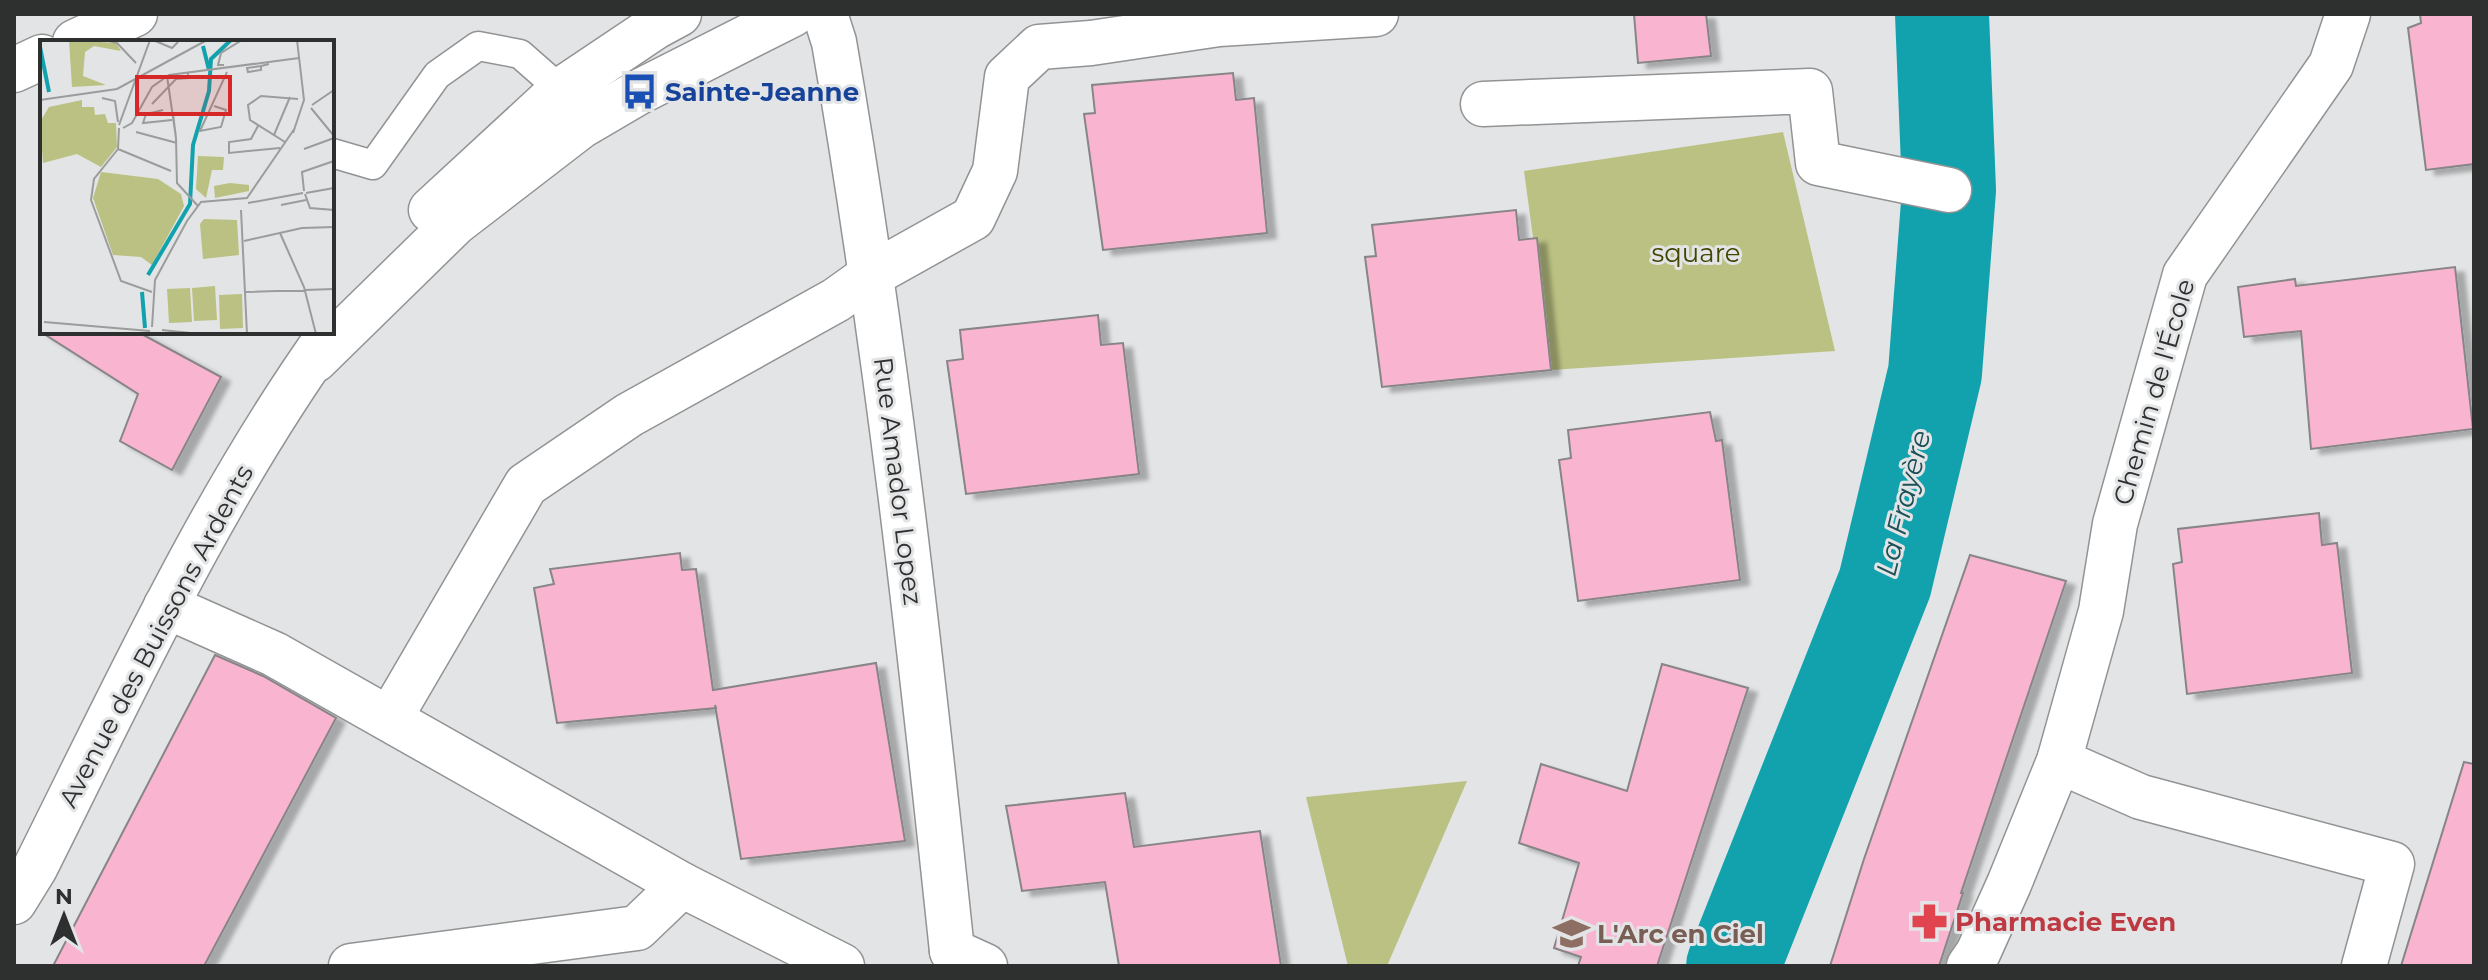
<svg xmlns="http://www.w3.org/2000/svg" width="2488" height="980" viewBox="0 0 2488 980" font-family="Montserrat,sans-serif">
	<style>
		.green { fill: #bac182 }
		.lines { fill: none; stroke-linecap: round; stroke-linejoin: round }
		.river { stroke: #12a2ae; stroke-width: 94 }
		.building { fill: #f9b4cf; stroke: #878586; stroke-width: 2; filter: url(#shadow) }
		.service-casing { stroke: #929394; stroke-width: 31 }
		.minor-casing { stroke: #929394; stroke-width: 47 }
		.tertiary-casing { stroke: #929394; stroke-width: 47 }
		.motorway-casing { stroke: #929394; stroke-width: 47 }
		.service { stroke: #fff; stroke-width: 28 }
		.minor { stroke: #fff; stroke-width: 44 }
		.tertiary { stroke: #fff; stroke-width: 44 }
		.motorway { stroke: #fff; stroke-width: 44 }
		.labels { text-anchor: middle; stroke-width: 6; stroke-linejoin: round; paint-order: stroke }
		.transit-label { font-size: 26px; font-weight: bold; fill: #164399; stroke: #e3e4e5; text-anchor: start }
		.park-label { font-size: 26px; fill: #434602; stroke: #e3e4e5 }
		.street-label { font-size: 26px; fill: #2e2f2f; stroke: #e3e4e5 }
		.health-label { font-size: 26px; font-weight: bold; fill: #be3a42; stroke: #e3e4e5; text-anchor: start }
		.education-label { font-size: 26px; font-weight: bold; fill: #785e54; stroke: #e3e4e5; text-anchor: start }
		.water-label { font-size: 28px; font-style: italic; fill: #1c5056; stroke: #e3e4e5 }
		.inset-river { fill: none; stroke: #12a2ae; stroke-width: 4 }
		.inset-road { fill: none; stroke: #9b9c9c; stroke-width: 2 }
		.view { fill: #d62828; fill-opacity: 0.15; stroke: #d62828; stroke-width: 4 }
		.inset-edge { fill: none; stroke: #2e2f2f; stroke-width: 4 }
	</style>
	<defs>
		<filter id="shadow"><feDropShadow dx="9" dy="5" stdDeviation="2" flood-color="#0004"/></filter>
	</defs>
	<rect width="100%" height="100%" fill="#e3e4e5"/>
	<!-- green -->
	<g class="green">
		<path d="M1783,132l52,219 -284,19 -27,-199z"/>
		<path d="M1467,781l-80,185h-39l-42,-169z"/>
	</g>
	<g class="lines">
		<!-- river -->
		<path class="river" d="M1733,966l152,-383 50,-210 14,-183 -7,-176"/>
	</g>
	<!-- building -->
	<g class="building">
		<path d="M1634,14h72l5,42 -73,7z"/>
		<path d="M2420,14h54v150l-48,6 -18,-142 13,-5z"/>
		<path d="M1233,73l3,27 18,-2 13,135 -164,17 -19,-136 11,-1 -3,-28z"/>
		<path d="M1516,210l3,30 18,-2 14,132 -169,17 -17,-130 11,-1 -4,-31z"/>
		<path d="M2455,267l18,162 -162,20 -10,-118 -57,6 -6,-50 57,-8 1,7z"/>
		<path d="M1098,315l3,30 22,-2 16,131 -173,20 -19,-133 16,-2 -3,-29z"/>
		<path d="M41,332h97l83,45 -49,93 -52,-29 18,-47z"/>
		<path d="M1710,412l6,29 6,-1 18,140 -162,21 -19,-141 12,-2 -3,-28z"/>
		<path d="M2319,513l3,32 15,-2 15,130 -165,21 -14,-130 9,-2 -4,-33z"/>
		<path d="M680,553l2,17 14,-1 17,121 163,-27 29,178 -164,18 -26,-154 1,3 -159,15 -23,-135 20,-4 -4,-15z"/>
		<path d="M1970,555l96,26 -105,312h2l-24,73h-109l34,-107z"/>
		<path d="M215,655l48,21 73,42 -132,248h-151z"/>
		<path d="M1662,664l86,24 -91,278h-79l3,-9 -27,-9 25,-85 -60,-20 22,-79 86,27z"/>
		<path d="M2464,762l10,2v202h-73z"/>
		<path d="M1125,793l9,54 126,-16 21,135h-162l-14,-84 -83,9 -16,-85z"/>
	</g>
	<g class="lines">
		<defs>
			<path id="service" d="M332,153l41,12 64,-90 41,-29 42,8 41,36 8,15"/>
			<g id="minor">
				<path d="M825,14l9,28c52,301 86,605 118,909"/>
				<path d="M1483,104l327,-13 8,72 131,27"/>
				<path d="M166,606l108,48 408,231 160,81"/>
				<path d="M390,718l136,-233 103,-70 207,-115 35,-25 102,-57 22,-47 12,-94 32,-30 52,-4 128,-19 157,-10"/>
				<path d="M2059,761l82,36 251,67 -28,102"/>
				<path d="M952,951l33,15"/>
				<path d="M351,966l286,-38 45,-43"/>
				<path d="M1969,966l9,-13 31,-69 50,-123 42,-150 14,-87 70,-249 146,-210 17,-51"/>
			</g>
			<g id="tertiary">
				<path d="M431,210l130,-120 94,-63 24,-13"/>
				<path d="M315,360l140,-137 126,-97 58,-34 154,-78"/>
				<path d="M14,902l21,-34c91,-182 177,-370 296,-536"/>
			</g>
			<g id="motorway">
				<path d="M75,42l60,-28"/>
				<path d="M14,70l28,-13"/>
			</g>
		</defs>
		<!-- service casing -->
		<use href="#service" class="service-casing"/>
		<!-- minor casing -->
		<use href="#minor" class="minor-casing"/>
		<!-- tertiary casing -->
		<use href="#tertiary" class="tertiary-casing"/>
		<!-- motorway casing -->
		<use href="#motorway" class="motorway-casing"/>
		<!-- service -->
		<use href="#service" class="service"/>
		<!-- minor -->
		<use href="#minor" class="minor"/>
		<!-- tertiary -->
		<use href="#tertiary" class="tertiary"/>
		<!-- motorway -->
		<use href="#motorway" class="motorway"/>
	</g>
	<!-- icons -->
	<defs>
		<symbol id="bus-bare" viewBox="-9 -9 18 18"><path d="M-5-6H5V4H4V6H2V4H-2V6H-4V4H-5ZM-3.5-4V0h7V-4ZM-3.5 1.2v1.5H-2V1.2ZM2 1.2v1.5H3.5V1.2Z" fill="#1a4fb4" stroke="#e3e4e5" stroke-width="2.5" paint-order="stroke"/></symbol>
		<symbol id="pharmacy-bare" viewBox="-9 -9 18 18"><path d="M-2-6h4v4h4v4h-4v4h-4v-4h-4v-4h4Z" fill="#e0444e" stroke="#e3e4e5" stroke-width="2.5" paint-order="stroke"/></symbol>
		<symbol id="school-bare" viewBox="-9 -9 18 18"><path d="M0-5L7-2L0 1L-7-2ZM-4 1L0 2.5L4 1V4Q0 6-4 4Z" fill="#8d6e63" stroke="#e3e4e5" stroke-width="2.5" paint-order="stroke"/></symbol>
	</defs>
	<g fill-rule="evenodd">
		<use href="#bus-bare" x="614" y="66" width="51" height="51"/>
		<use href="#pharmacy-bare" x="1904" y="896" width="51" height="51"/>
		<use href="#school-bare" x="1546" y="908" width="51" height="51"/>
	</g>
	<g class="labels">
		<!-- transit labels -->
		<g class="transit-label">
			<text x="665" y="101">Sainte-Jeanne</text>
		</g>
		<!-- park labels -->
		<g class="park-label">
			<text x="1696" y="262">square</text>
		</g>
		<!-- street labels -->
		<g class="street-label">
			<text transform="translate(2154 392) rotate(-74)" y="9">Chemin de l'École</text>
			<text transform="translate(898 481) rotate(83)" y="9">Rue Amador Lopez</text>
			<text transform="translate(156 636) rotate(-62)" y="9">Avenue des Buissons Ardents</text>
		</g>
		<!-- health labels -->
		<g class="health-label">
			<text x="1955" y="931">Pharmacie Even</text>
		</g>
		<!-- education labels -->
		<g class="education-label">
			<text x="1597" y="943">L'Arc en Ciel</text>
		</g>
		<!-- water labels -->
		<g class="water-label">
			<text transform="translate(1903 503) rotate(-76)" y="10">La Frayère</text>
		</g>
	</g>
	<!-- overview -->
	<g transform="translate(40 40)">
		<rect width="294" height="294" fill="#e3e4e5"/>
		<path d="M29,0l47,3 5,8 -27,-5 -9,6 -2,24 23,9 -34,2zM42,60v7h12l1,8 10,-1 3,9h8l1,24 -16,20 -24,-13 -34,9 -3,-41 9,-15zM158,116l26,1 -1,13h-11l-6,28 -10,-9zM61,132l57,7 23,15 3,12 -32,59 -11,-8 -28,-2 -20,-57zM190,143l19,2v6l-34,7 -1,-12zM164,179l33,1 2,35 -36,4 -3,-35zM175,246l2,34 -23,1 -2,-33zM150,248l2,34 -23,1 -2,-34zM202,254l1,34 -23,1 -1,-34z" fill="#bac182"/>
		<path class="inset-river" d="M163,6l6,24M0,7l9,45M108,235l42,-71 3,-59 16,-54 2,-32 20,-19M102,252l3,36"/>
		<path class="inset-road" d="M65,0l12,3 19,20M113,0l19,8 6,-6M184,25h-6l3,-12 21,-13M221,26v4l-13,2 -1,-4 14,-2 8,-2M127,36l9,62 -3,-25M62,58l13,3 3,21M0,60l77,-11 90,-49M112,64l24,-25 12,-1v-6M272,65l22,-15M174,66l12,4 -5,17 -21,4 27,-59M271,68l23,28M123,70l-17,4 -3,9 29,-3M79,85l31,-85M218,86l-7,13 -22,3v11l51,-5M79,88l-1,21 -24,30 -3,21 30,81 31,11M83,88l9,-5 20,-36 17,-12 130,-17M96,92l41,11M253,93l11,-33 -7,-60M234,95l16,-38M136,98l1,45 21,23M0,99v28M245,102l-35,-22 -2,-15 13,-9 37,3M78,109l53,22M264,109l30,-11M264,151l-2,-19 32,-11M266,153l28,-5M265,154l5,14 24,2M208,163l55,-10M241,165l25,-5M201,170l6,124M240,193l24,54 12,47M204,201l58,-13 32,-1M206,252l88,-3M4,282l106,9M112,287l3,-47 32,-59 14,-19 46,-4 48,-70M122,290l38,4"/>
		<path class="view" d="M97,37h93v37h-93z"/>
		<rect width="294" height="294" class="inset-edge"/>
	</g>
	<!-- border -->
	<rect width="2488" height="980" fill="none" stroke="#2e2f2f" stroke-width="32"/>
	<!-- north arrow -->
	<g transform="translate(64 916)" stroke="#e3e4e5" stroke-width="6" paint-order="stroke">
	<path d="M0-6L14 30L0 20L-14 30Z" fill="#2e2f2f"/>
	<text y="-12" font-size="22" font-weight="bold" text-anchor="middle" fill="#2e2f2f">N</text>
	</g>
</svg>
